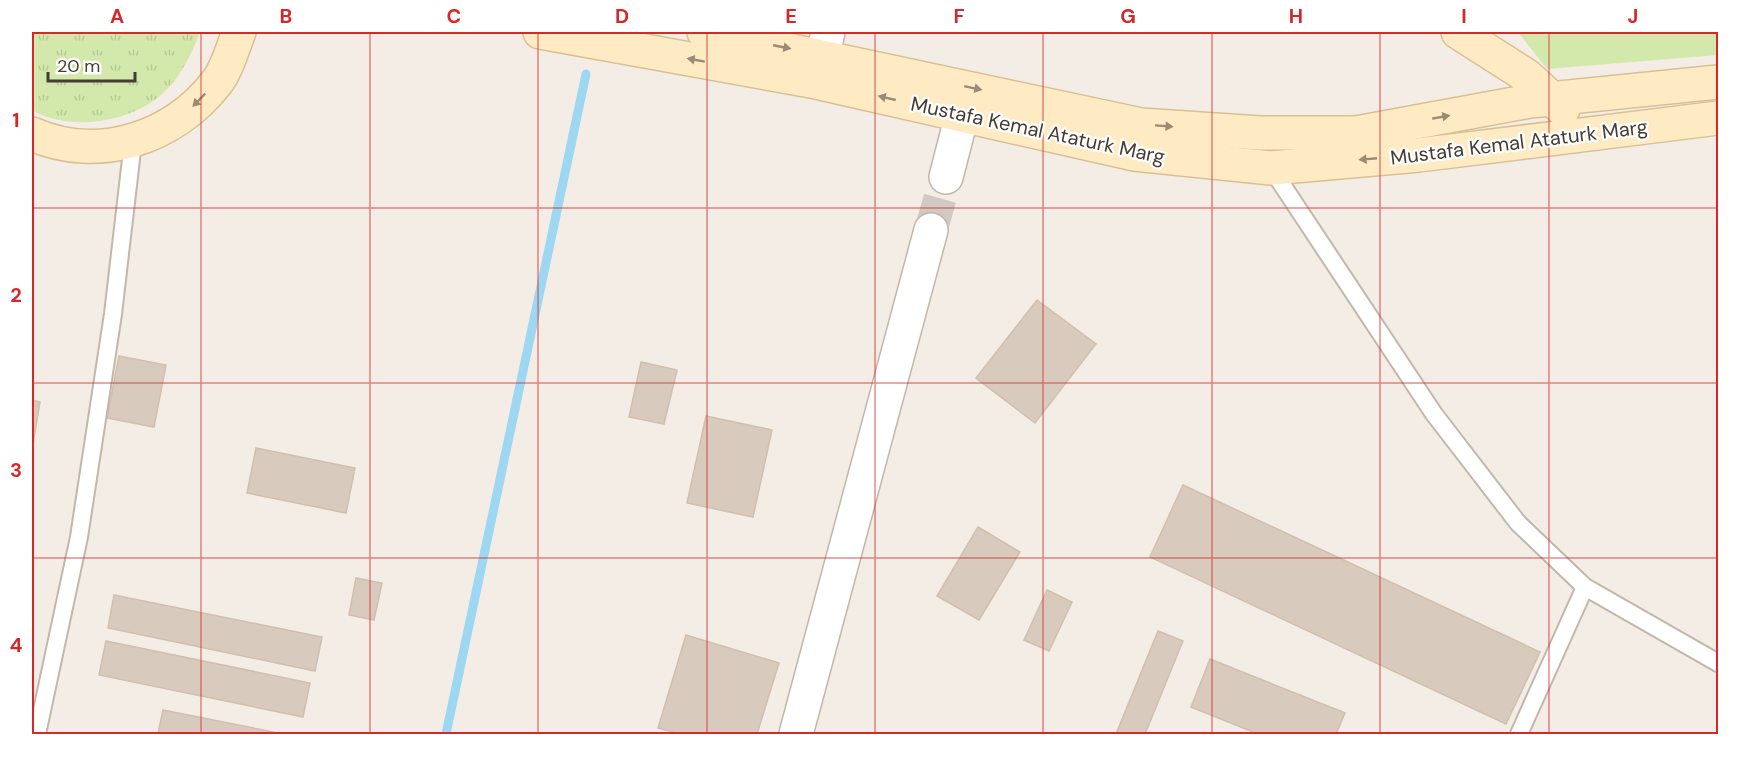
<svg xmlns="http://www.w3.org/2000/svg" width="1750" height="766" viewBox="0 0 1750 766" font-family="'DM Sans',sans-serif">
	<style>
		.grass { fill: #d3e9ac }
		.park { fill: url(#park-tufts) }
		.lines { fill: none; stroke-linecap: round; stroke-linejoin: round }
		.stream { stroke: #9ed7f2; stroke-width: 9 }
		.building { fill: #d8cbbd; stroke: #d0bfad; stroke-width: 1.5 }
		.street-tunnel { stroke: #d0cac2; stroke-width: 33; stroke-dasharray: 33 16; stroke-linecap: butt }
		.lane-casing { stroke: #c2b7aa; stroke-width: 20 }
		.street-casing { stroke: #c2b7aa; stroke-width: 36 }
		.secondary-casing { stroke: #d8c095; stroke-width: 36 }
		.lane { stroke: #fff; stroke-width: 16 }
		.street { stroke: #fff; stroke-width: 33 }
		.secondary { stroke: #ffebc3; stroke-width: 33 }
		.oneway { fill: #998b74 }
		.grid { fill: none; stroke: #d62828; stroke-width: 1.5; stroke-opacity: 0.55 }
		.labels { text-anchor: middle; stroke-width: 4.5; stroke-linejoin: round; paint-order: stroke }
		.street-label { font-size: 20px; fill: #453d34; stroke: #fff }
		.neatline { fill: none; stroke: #d62828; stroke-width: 2 }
		.grid-label { font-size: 20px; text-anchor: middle; font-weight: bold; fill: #d62828 }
	</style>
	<defs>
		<pattern id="park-tufts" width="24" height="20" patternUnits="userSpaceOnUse" patternTransform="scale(1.5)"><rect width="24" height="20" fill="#d3e9ac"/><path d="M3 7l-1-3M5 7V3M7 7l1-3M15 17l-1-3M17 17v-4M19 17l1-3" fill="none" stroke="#b6c995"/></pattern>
	</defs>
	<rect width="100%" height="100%" fill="#f3ede5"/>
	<!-- grass -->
	<path class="grass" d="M1518,32h200v23l-171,14z"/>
	<!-- park -->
	<path class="park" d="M32,32h168c-9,23 -19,45 -38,62 -32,29 -93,38 -130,16z"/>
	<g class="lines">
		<!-- stream -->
		<path class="stream" d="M446,734l140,-660"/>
	</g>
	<!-- building -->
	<g class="building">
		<path d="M1037,300l59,44 -61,79 -59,-45z"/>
		<path d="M119,356l47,9 -12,62 -47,-9z"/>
		<path d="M641,362l36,8 -13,54 -35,-7z"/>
		<path d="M32,400l8,2 -8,48z"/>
		<path d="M706,416l66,14 -19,87 -66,-14z"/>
		<path d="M256,448l99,20 -9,45 -99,-20z"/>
		<path d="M1183,485l357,167 -34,72 -356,-167z"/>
		<path d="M978,527l42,25 -41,68 -42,-24z"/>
		<path d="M356,578l26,5 -8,37 -25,-5z"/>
		<path d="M1047,590l25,12 -23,49 -25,-11z"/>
		<path d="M114,595l208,42 -7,34 -207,-43z"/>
		<path d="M1158,631l25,10 -38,93h-29z"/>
		<path d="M686,635l93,28 -22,71h-77l-22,-6z"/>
		<path d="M106,641l204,42 -7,34 -204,-42z"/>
		<path d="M1210,659l135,54 -9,21h-78l-67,-27z"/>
		<path d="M163,710l120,24h-125z"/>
	</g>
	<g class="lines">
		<!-- street-tunnel -->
		<path class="street-tunnel" d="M931,230l15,-53"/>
		<defs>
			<g id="lane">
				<path d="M1271,168l163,246 84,109 67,64 133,76"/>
				<path d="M37,734l42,-197 34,-223 20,-172"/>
				<path d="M1519,734l66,-147"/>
			</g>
			<g id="street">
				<path d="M823,55l5,-23"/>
				<path d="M946,177l16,-62"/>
				<path d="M796,734l135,-504"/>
			</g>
			<g id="secondary">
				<path d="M540,32l271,49 323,73 137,14 148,-13 299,-37"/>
				<path d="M704,32l437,93 119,8h96l174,-32 188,-19"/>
				<path d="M1458,32l69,44 36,33"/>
				<path d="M32,134c66,29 141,5 185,-52 10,-13 16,-35 22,-50"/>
			</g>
		</defs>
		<!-- lane casing -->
		<use href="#lane" class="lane-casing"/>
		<!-- street casing -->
		<use href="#street" class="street-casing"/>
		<!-- secondary casing -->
		<use href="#secondary" class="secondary-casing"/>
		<!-- lane -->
		<use href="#lane" class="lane"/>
		<!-- street -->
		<use href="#street" class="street"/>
		<!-- secondary -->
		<use href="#secondary" class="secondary"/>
	</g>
	<!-- one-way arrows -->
	<defs><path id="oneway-solid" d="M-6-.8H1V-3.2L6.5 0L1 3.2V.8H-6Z" transform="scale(1.5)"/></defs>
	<g class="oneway">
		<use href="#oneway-solid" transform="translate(782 47) rotate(11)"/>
		<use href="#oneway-solid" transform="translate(696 60) rotate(-170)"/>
		<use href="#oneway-solid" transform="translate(973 88) rotate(12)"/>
		<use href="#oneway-solid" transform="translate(887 98) rotate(-167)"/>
		<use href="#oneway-solid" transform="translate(199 100) rotate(134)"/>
		<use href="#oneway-solid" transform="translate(1441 117) rotate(-10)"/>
		<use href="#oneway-solid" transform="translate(1164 126) rotate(4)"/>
		<use href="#oneway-solid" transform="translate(1368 159) rotate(175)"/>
	</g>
	<!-- grid -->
	<path class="grid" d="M201,32v702M370,32v702M538,32v702M707,32v702M875,32v702M1043,32v702M1212,32v702M1380,32v702M1549,32v702M32,208h1686M32,383h1686M32,558h1686"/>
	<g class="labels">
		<!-- street labels -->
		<g class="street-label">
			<text transform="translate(1038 130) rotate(12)" y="7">Mustafa Kemal Ataturk Marg</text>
			<text transform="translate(1519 142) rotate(-7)" y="7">Mustafa Kemal Ataturk Marg</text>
		</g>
	</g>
	<!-- border -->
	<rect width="1750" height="766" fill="none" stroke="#ffffff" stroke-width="66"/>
	<!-- scale -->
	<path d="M48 72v9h87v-9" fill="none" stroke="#453d34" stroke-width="3"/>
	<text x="57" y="72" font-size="18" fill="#453d34" stroke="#ffffff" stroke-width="4.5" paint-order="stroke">20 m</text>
	<rect x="33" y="33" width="1684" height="700" class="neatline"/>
	<g class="grid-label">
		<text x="117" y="23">A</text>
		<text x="286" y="23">B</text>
		<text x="454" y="23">C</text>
		<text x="622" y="23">D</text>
		<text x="791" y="23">E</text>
		<text x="959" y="23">F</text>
		<text x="1128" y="23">G</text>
		<text x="1296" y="23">H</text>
		<text x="1464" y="23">I</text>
		<text x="1633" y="23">J</text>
		<text x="16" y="127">1</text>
		<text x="16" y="302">2</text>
		<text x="16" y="477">3</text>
		<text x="16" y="652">4</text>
	</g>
</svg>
